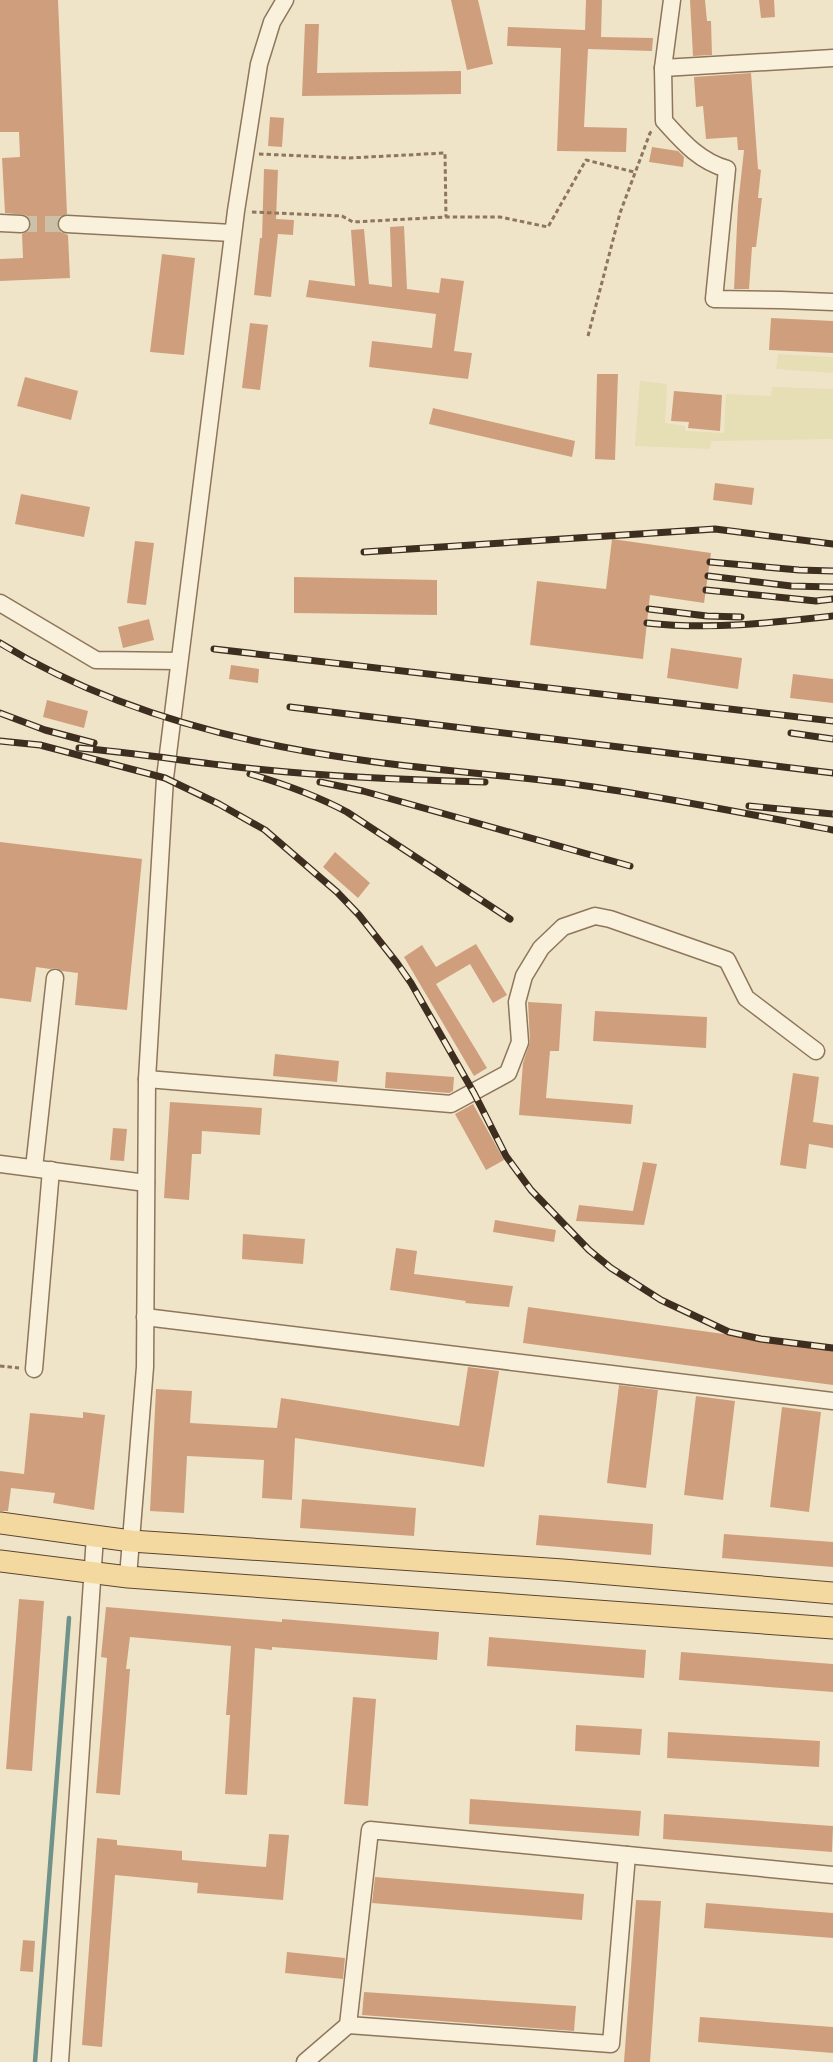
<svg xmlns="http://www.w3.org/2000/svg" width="833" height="2062" viewBox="0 0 833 2062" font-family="Georgia,serif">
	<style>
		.farmland { fill: #e6deb5 }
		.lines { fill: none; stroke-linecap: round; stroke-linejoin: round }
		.stream { stroke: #6f938a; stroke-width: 4.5 }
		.building { fill: #cf9f7d }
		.minor-tunnel { stroke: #ccc0a6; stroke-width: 16; stroke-dasharray: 16 8; stroke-linecap: butt }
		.minor-casing { stroke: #8d765c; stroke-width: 19 }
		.major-casing { stroke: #5b4430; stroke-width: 23 }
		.path { stroke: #8d765c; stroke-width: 3; stroke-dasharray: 4.5 3; stroke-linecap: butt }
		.minor { stroke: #faf1dc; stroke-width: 16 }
		.major { stroke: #f3d9a0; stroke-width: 21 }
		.rail-casing { stroke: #3d2e20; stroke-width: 7 }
		.rail { stroke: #f7eed8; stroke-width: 4.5; stroke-dasharray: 14; stroke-linecap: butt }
	</style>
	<rect width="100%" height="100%" fill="#f0e4c8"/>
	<!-- farmland -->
	<g class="farmland">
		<path d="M778,354l55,3v16l-57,-4z"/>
		<path d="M640,381l27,3 -2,39 20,3v5l39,2 2,-39 45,2 1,-9 61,2v50l-122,2 -1,8 -75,-3z"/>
	</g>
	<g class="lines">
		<!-- stream -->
		<path class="stream" d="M35,2062l34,-444"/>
	</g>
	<!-- building -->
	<g class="building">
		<path d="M0,0h58l9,214 -8,4 -2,6 4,8 7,3 2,43 -70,3v-22l23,-1 -1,-24 7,-4 2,-6 -5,-9 -21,-2 -3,-55 18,-1 -1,-25h-19z"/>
		<path d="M451,0h27l15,64 -26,6z"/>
		<path d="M586,0h16l-1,37 52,1 -1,13 -64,-2 -4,78 43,1 -1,24 -69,-1 4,-103 -54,-2 1,-19 77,3z"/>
		<path d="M690,0h15l2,21h4l1,34 -19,1z"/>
		<path d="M759,0h15l1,17 -14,1z"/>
		<path d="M305,24h14l-2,49 144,-2v23l-159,2z"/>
		<path d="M751,73l7,96 3,1 -3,28h4l-6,49h-4l-3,42h-15l4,-84 6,-55h-6l-1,-13 -31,2 -3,-33 -7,1 -2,-30z"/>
		<path d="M270,117l14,1 -2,29 -14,-1z"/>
		<path d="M652,147l26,4 6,6 -1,10 -34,-5z"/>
		<path d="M264,169l14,1 -2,49 18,1 -1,15 -15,-1 -7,63 -17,-2 6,-57h2z"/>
		<path d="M404,226l3,63 32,4 2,-15 23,3 -10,70 18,2 -4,26 -99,-12 3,-26 60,7 4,-34 -130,-17 3,-17 46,6 -4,-56 13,-1 5,55 23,3 -2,-60z"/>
		<path d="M162,254l33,4 -11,97 -34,-3z"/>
		<path d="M771,318l62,3v32l-64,-3z"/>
		<path d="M250,323l18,2 -8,65 -18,-2z"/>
		<path d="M597,374h21l-3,86 -20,-1z"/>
		<path d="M25,377l53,14 -7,29 -54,-14z"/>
		<path d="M674,391l48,4 -2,36 -32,-3 1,-6 -18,-1z"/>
		<path d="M433,408l142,33 -3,16 -143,-33z"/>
		<path d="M715,483l39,5 -2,17 -39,-5z"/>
		<path d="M21,494l69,13 -6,30 -69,-13z"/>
		<path d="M612,539l99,14 -7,50 -54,-8 -7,64 -113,-14 7,-64 69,8z"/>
		<path d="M135,541l19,2 -8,62 -19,-2z"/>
		<path d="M294,577l143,3v35l-143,-2z"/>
		<path d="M149,619l5,21 -31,8 -5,-21z"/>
		<path d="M671,648l71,10 -4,31 -71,-11z"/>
		<path d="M231,665l28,4 -1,14 -29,-4z"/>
		<path d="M793,674l40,5v24l-43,-5z"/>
		<path d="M47,700l41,11 -4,17 -41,-11z"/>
		<path d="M0,842l142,17 -15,151 -52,-5 3,-32 -16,-2 -6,-3 -6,1 -14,-2 -5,35 -31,-4z"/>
		<path d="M335,852l35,31 -12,15 -35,-31z"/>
		<path d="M476,944l31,51 -14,8 -23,-39 -34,20 51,84 -13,8 -70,-119 18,-12 14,22z"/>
		<path d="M528,1002l34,2 -3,47h-9l-4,47 87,7 -2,19 -112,-9 4,-52 7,-21z"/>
		<path d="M595,1011l112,6 -1,31 -113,-7z"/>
		<path d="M275,1054l64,7 -2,21 -64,-6z"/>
		<path d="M386,1072l68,5 -1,14 -4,2 -64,-5z"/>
		<path d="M793,1073l26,4 -6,45 20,3v23l-24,-4 -3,25 -26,-4z"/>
		<path d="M170,1102l92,6 -2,27 -58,-4 -1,23h-9l-3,46 -25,-2z"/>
		<path d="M473,1104l31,56 -18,10 -31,-56z"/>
		<path d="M113,1128l14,1 -3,32 -14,-1z"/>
		<path d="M643,1162l14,2 -13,61 -68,-4 3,-16 54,6z"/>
		<path d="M495,1220l61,10 -2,12 -61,-10z"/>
		<path d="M243,1234l62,5 -2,25 -61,-5z"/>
		<path d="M396,1248l21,3 -3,23 99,12 -4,21 -44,-4 1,-2 -76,-11z"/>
		<path d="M528,1307l305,42v36l-310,-42z"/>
		<path d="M468,1367l31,4 -15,96 -189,-29 -3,62 -30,-2 2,-38 -77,-4 -3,57 -34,-2 6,-122 36,2 -2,32 87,5 4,-30 178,28z"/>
		<path d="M619,1385l39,5 -12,98 -39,-5z"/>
		<path d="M696,1396l39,5 -12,99 -39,-5z"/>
		<path d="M782,1407l39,5 -12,100 -39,-5z"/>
		<path d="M83,1412l22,3 -11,95 -41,-7 2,-10 -44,-5 -3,23h-8v-40l24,3 6,-61 53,5z"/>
		<path d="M302,1499l114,9 -2,28 -114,-8z"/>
		<path d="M539,1515l114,9 -2,31 -115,-10z"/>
		<path d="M724,1534l109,8v25l-111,-9z"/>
		<path d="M19,1599l25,2 -12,170 -26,-2z"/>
		<path d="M106,1607l176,15v-3l157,13 -2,28 -165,-13v3l-17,-2 -8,147 -22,-1 5,-79h-4l5,-69 -101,-9 -4,32h4l-10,126 -24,-2 11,-135 -6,-1z"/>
		<path d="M489,1637l157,13 -2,28 -157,-12z"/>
		<path d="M681,1652l152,12v28l-154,-12z"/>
		<path d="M353,1697l23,2 -8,107 -24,-2z"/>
		<path d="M576,1725l66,4 -2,26 -65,-4z"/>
		<path d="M668,1732l152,9 -1,26 -152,-9z"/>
		<path d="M470,1799l171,12 -2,25 -170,-12z"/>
		<path d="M664,1814l169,12 -1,26 -169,-13z"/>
		<path d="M269,1834l20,1 -6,65 -86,-7 1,-10 -83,-8 -13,172 -20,-2 15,-207 20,2v5l65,6v9l84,7z"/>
		<path d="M375,1877l209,17 -2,26 -210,-17z"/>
		<path d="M636,1900l25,1 -11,161h-26z"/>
		<path d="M706,1903l127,10v25l-129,-10z"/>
		<path d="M23,1940l12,1 -2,31 -13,-1z"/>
		<path d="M287,1952l58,6 -2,21 -58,-6z"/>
		<path d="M364,1992l212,14 -2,25 -212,-16z"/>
		<path d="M700,2017l133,10v26l-135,-11z"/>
	</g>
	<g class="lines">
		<!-- minor-tunnel -->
		<path class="minor-tunnel" d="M21,224h46"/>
		<defs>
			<g id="minor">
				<path d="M672,0l-9,68 1,53c19,21 35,40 63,48l-13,130 67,1 52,2"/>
				<path d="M663,68l170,-10"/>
				<path d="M0,223l21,1"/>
				<path d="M67,224l165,9"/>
				<path d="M0,603l96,57 83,1"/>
				<path d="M147,1079l304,25 57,-31 12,-31 -3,-40 7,-26 17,-28 22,-21 32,-11 15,3 117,41 19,38 70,53"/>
				<path d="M0,1164l146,19"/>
				<path d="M34,1168l21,-190"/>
				<path d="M145,1317l688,84"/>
				<path d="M34,1369l17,-199"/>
				<path d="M128,1577l17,-210 2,-288 18,-301 71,-567 23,-147 13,-42 13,-22"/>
				<path d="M348,2025l263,19 16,-189"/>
				<path d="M60,2062l35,-526"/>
				<path d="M305,2062l43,-37 22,-195 463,45"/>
			</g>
			<g id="major">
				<path d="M0,1523l131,18 432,29 270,23"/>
				<path d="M0,1561l128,16 705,51"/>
			</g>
		</defs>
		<!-- minor casing -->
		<use href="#minor" class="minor-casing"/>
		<!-- major casing -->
		<use href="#major" class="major-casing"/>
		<!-- path -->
		<g class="path">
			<path d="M259,154l90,4 96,-5 1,64"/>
			<path d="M252,212l90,4 11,6 93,-5h54l48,10 38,-67 48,12"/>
			<path d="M588,336l32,-123 30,-80 3,-3"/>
			<path d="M0,1366l19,2"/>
		</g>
		<!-- minor -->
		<use href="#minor" class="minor"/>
		<!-- major -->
		<use href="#major" class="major"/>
		<defs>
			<g id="rail">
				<path d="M364,552l351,-23 118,15"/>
				<path d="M710,562l89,8 34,1"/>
				<path d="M708,576l83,10 42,1"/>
				<path d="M706,590l110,11 17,-2"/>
				<path d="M649,609l58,7 34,1"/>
				<path d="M647,623c62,7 124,0 186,-7"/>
				<path d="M0,643c107,66 237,100 361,117 70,10 142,15 212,24 87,12 174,30 260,46"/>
				<path d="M214,649l619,72"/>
				<path d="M290,707l543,66"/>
				<path d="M0,713l45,17 49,13"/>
				<path d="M791,733l42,6"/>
				<path d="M0,741l40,4 125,33 54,26 46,26 72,62 22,23 38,48 14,20 63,110 32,63 25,34 58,60 22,18 50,32 68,32 32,7 72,9"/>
				<path d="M79,748c59,5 118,15 177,21 76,8 152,11 229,13"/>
				<path d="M250,774c34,10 65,21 97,38l163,107"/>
				<path d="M320,782l43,9 267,75"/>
				<path d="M749,806l84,8"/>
			</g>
		</defs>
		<!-- rail casing -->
		<use href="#rail" class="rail-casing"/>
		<!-- rail -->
		<use href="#rail" class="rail"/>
	</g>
</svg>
